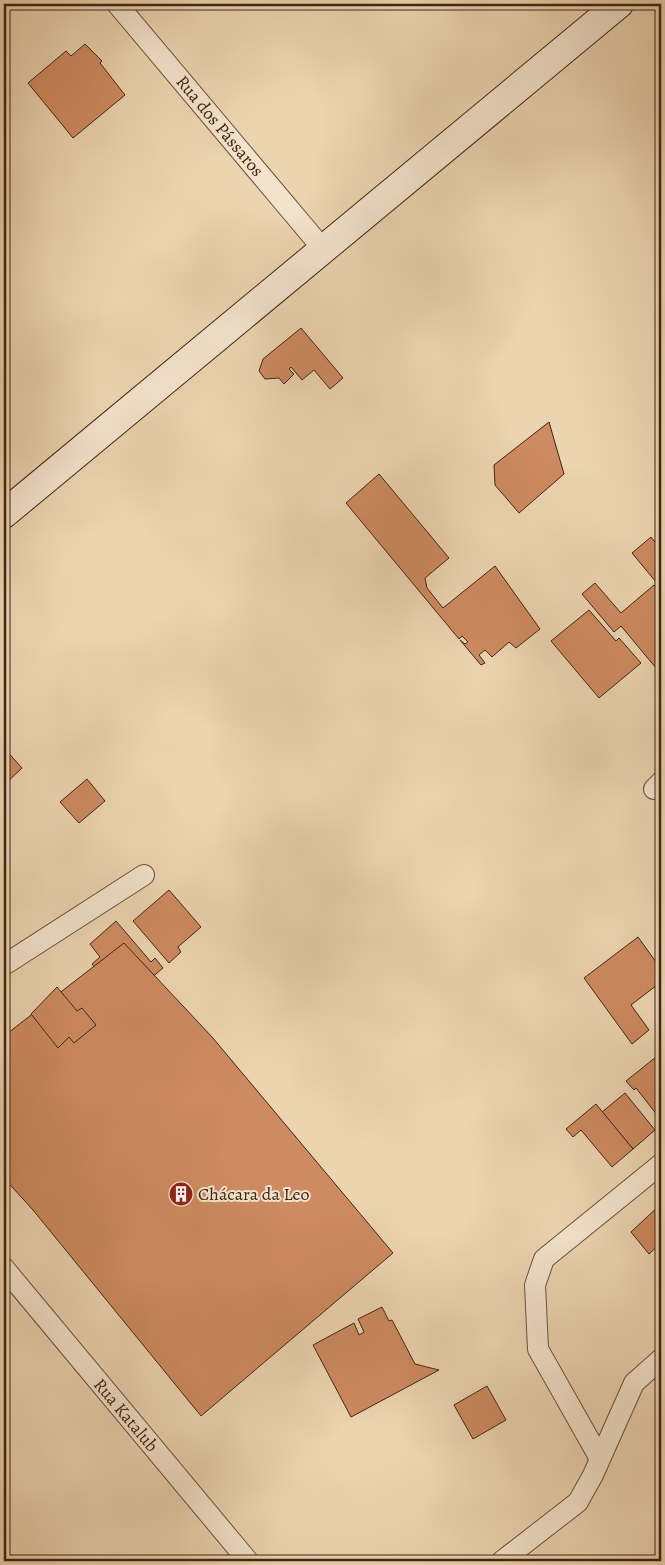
<svg xmlns="http://www.w3.org/2000/svg" width="665" height="1565" viewBox="0 0 665 1565" font-family="Alegreya,serif">
	<style>
		.building { fill: #ce8a60; stroke: #402515 }
		.lines { fill: none; stroke-linecap: round; stroke-linejoin: round }
		.street-casing { stroke: #6b513c; stroke-width: 22 }
		.secondary-casing { stroke: #402515; stroke-width: 30 }
		.street { stroke: #f3e3cc; stroke-width: 20 }
		.secondary { stroke: #f3e3cc; stroke-width: 28 }
		.labels { text-anchor: middle; stroke-width: 4; stroke-linejoin: round; paint-order: stroke }
		.street-label { font-size: 18px; fill: #402515; stroke: #f3e3cc }
		.poi-label { font-size: 18px; fill: #402515; stroke: #f3e3cc; text-anchor: start }
	</style>
	<rect width="100%" height="100%" fill="#ecd4b0"/>
	<filter id="stains"><feTurbulence type="fractalNoise" baseFrequency=".004" numOctaves="4"/><feColorMatrix values="0 0 0 0 .2 0 0 0 0 .09 0 0 0 0 .02 0 0 0 .5 -.17"/></filter>
	<radialGradient id="worn" r=".72"><stop offset=".6" stop-color="#630" stop-opacity="0"/><stop offset="1" stop-color="#630" stop-opacity=".3"/></radialGradient>
	<!-- building -->
	<g class="building">
		<path d="M85,44l17,17 -2,2 25,32 -52,43 -45,-55 38,-32 5,5z"/>
		<path d="M301,328l42,50 -13,11 -16,-19 -12,10 -11,-13 -2,2 5,5 -10,10 -5,-6 -14,1 -6,-8 4,-12z"/>
		<path d="M549,422l15,52 -45,39 -24,-28 -1,-20z"/>
		<path d="M379,474l70,84 -24,20 2,10 16,20 52,-42 45,63 -24,19 -7,-6 -17,15 -7,-7 -6,5 6,8 -4,2 -21,-25 5,4 3,-2 -6,-6 -3,3 -113,-136z"/>
		<path d="M651,537l10,13v38l-29,-35z"/>
		<path d="M595,583l26,30 33,-28 7,8v81l-40,-48 -7,6 -32,-38z"/>
		<path d="M589,610l27,31 3,-3 22,25 -42,35 -48,-57z"/>
		<path d="M4,748l18,20 -18,17z"/>
		<path d="M87,779l18,22 -26,22 -19,-21z"/>
		<path d="M169,890l32,37 -23,20 3,5 -12,11 -36,-42z"/>
		<path d="M116,921l35,41 4,-4 8,10 -67,57 -7,-9 27,-25 -24,-27 8,-7 -10,-13z"/>
		<path d="M638,937l23,32v13l-30,23 18,25 -17,14 -48,-66z"/>
		<path d="M124,943l88,94 181,216 -192,163 -168,-206 -29,-32v-142z"/>
		<path d="M57,987l20,24 5,-3 14,17 -22,18 -5,-6 -11,11 -27,-34z"/>
		<path d="M661,1053v67l-25,-32 -2,2 -8,-9z"/>
		<path d="M625,1093l30,37 -22,19 -31,-37z"/>
		<path d="M596,1104l37,45 -21,18 -31,-37 -8,7 -7,-8z"/>
		<path d="M661,1204v39l-12,11 -18,-22z"/>
		<path d="M382,1307l7,14 3,-1 23,44 24,6 -88,47 -38,-72 41,-22 5,12 5,-3 -6,-13z"/>
		<path d="M487,1386l19,34 -33,19 -19,-34z"/>
	</g>
	<g class="lines">
		<defs>
			<g id="street">
				<path d="M117,4l206,245"/>
				<path d="M654,789l7,-7"/>
				<path d="M4,965l140,-90"/>
				<path d="M4,1268l244,293"/>
				<path d="M599,1457l-61,-108 -3,-64 9,-26 117,-95"/>
				<path d="M502,1561l76,-59 15,-27 41,-92 27,-24"/>
			</g>
			<path id="secondary" d="M4,514l615,-510"/>
		</defs>
		<!-- street casing -->
		<use href="#street" class="street-casing"/>
		<!-- secondary casing -->
		<use href="#secondary" class="secondary-casing"/>
		<!-- street -->
		<use href="#street" class="street"/>
		<!-- secondary -->
		<use href="#secondary" class="secondary"/>
	</g>
	<!-- icons -->
	<defs>
		<symbol id="building-disc" viewBox="-11 -11 22 22"><circle r="9.5" fill="#8f2418" stroke="#f3e3cc"/><path d="M-4-6H4V6H1V3H-1V6H-4ZM-2.5-4.3h1.7v1.8h-1.7ZM.8-4.3h1.7v1.8H.8ZM-2.5-1h1.7V.8h-1.7ZM.8-1h1.7V.8H.8Z" fill="#fff"/></symbol>
	</defs>
	<g fill-rule="evenodd">
		<use href="#building-disc" x="167" y="1180" width="28" height="28"/>
	</g>
	<g class="labels">
		<!-- street labels -->
		<g class="street-label">
			<text transform="translate(220 126) rotate(50)" y="6">Rua dos Pássaros</text>
			<text transform="translate(126 1415) rotate(50)" y="6">Rua Katalub</text>
		</g>
		<!-- poi labels -->
		<g class="poi-label">
			<text x="198" y="1200">Chácara da Leo</text>
		</g>
	</g>
	<!-- margin -->
	<rect width="665" height="1565" fill="none" stroke="#ecd4b0" stroke-width="20"/>
	<rect x="5" y="5" width="655" height="1555" fill="none" stroke="#402515" stroke-width="2.5"/>
	<rect x="10" y="10" width="645" height="1545" fill="none" stroke="#402515"/>
	<rect width="100%" height="100%" filter="url(#stains)"/>
	<rect width="100%" height="100%" fill="url(#worn)"/>
</svg>
